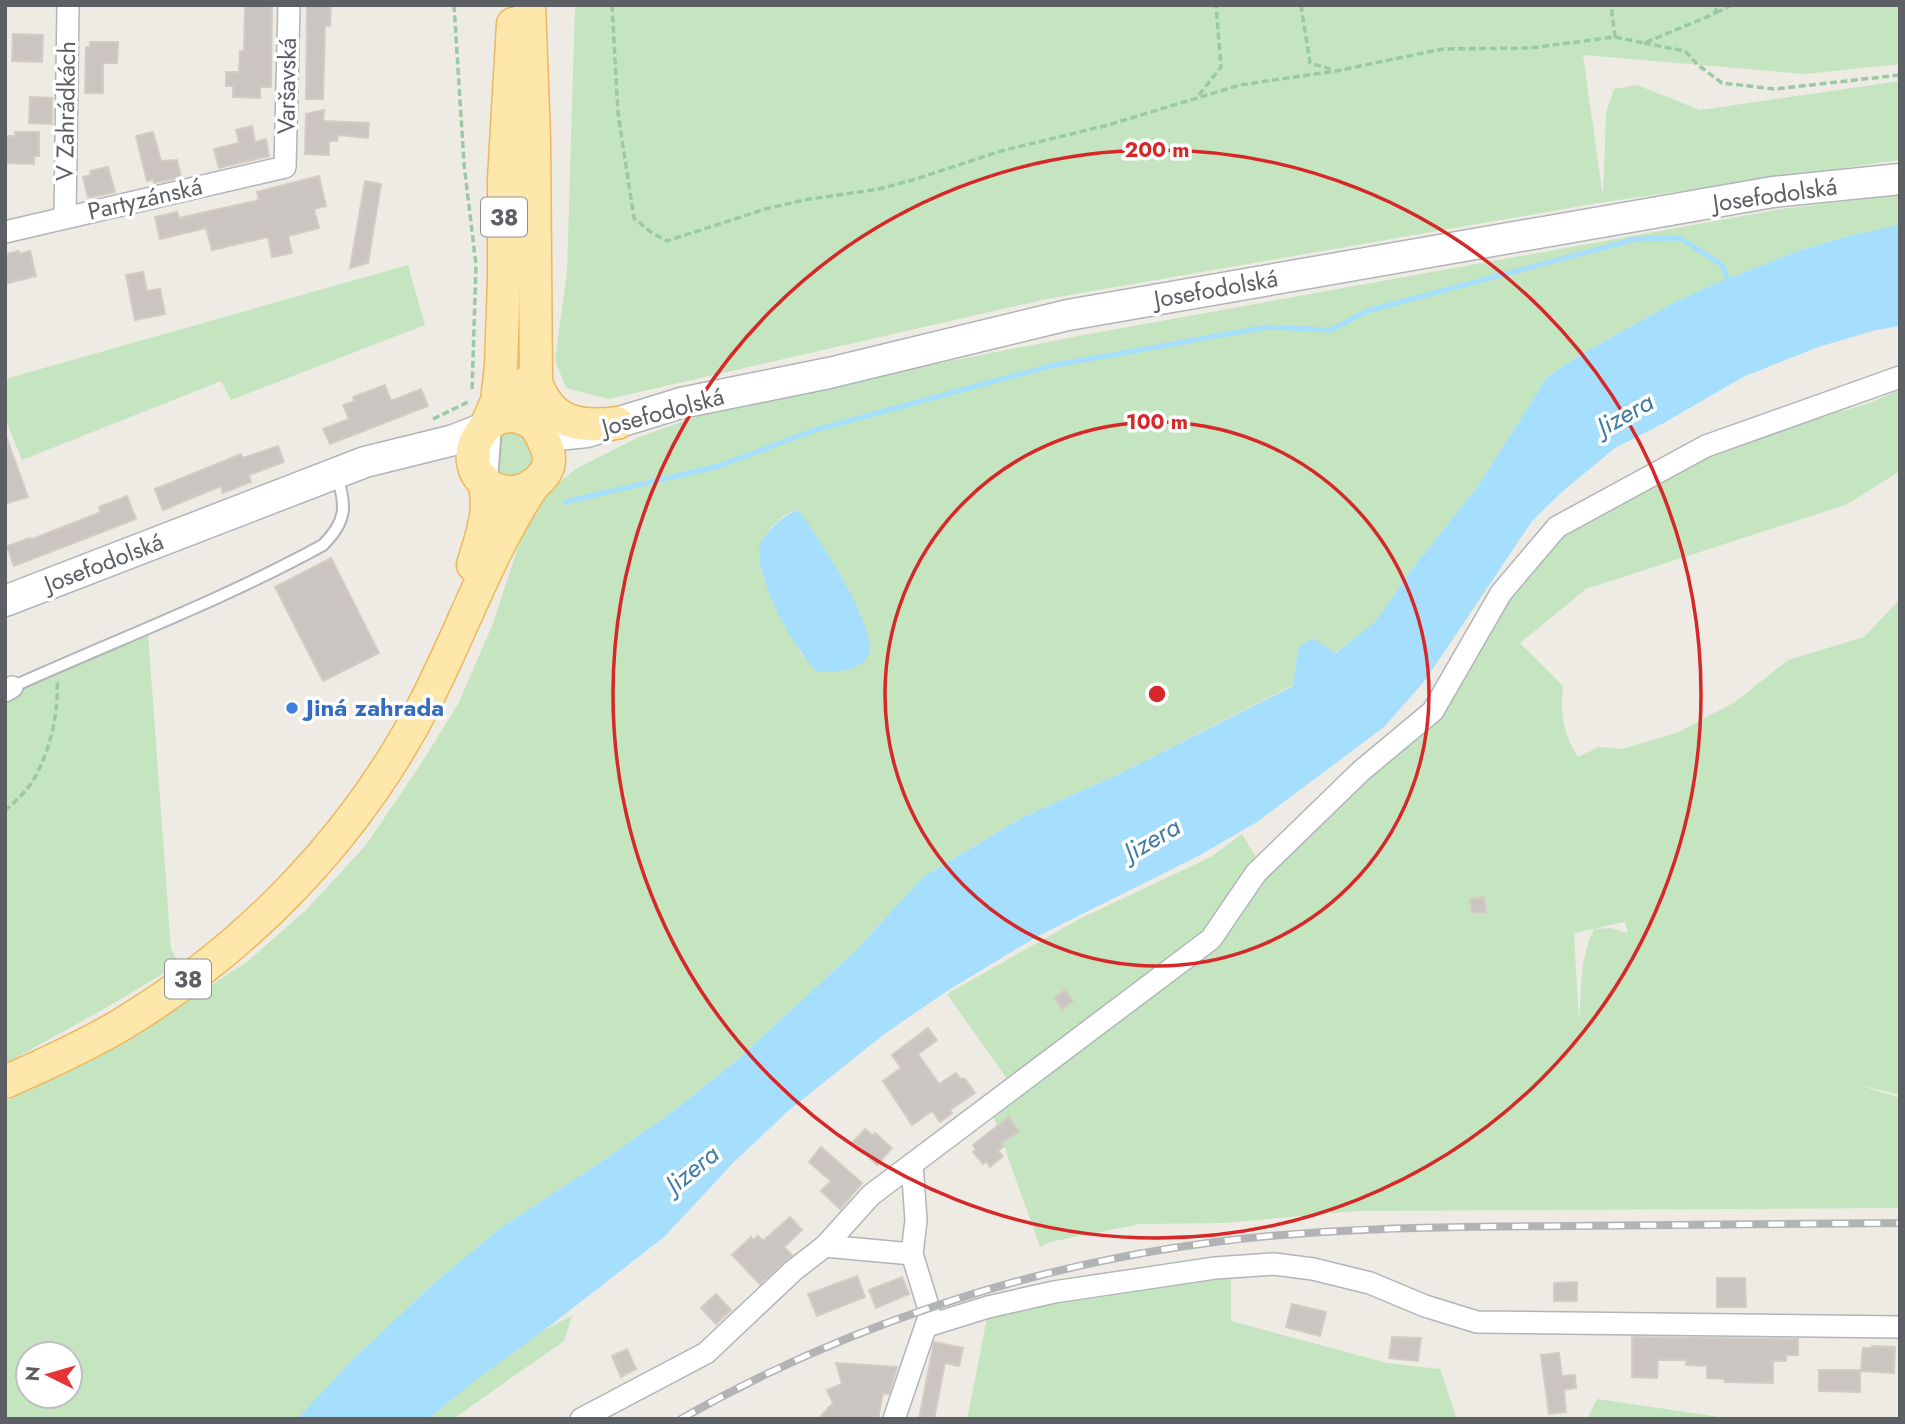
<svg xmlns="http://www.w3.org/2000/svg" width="1905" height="1424" viewBox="0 0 1905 1424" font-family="Jost,sans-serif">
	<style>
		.green { fill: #c5e5c1; fill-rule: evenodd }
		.water { fill: #a5dffd }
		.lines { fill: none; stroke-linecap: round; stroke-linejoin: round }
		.stream { stroke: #a5dffd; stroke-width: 5 }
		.building { fill: #cac5c1; stroke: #d3ccc2; stroke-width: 2 }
		.service-casing { stroke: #b1b5b9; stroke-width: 14 }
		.minor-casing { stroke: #b1b5b9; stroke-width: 24 }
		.secondary-casing { stroke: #b0b4b9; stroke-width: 33 }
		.primary-casing { stroke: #eeb75d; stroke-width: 35 }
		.path { stroke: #9bc9a3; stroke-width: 3.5; stroke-dasharray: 7 3.5; stroke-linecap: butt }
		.service { stroke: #fff; stroke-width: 10 }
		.minor { stroke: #fff; stroke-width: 21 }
		.secondary { stroke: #fff; stroke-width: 30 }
		.primary { stroke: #fde7aa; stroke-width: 32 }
		.rail-casing { stroke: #b2b3b4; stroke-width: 8 }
		.rail { stroke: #fff; stroke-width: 5; stroke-dasharray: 16; stroke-linecap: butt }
		.ring { fill: none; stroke: #d62828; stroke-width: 3.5 }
		.shop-dot { fill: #3f7fe0; stroke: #fff; stroke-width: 2.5 }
		.labels { text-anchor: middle; stroke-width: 7; stroke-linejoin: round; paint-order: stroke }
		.shield { fill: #fff; stroke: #8d9092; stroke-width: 2 }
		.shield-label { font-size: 23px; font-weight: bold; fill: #5c6064 }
		.street-label { font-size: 24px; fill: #5c6064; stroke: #fff }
		.shop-label { font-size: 24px; font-weight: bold; fill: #366cbe; stroke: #fff; text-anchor: start }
		.water-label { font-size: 26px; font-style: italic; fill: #407ca6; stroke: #fff }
		.centre { fill: #d62828; stroke: #fff; stroke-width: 3.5 }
		.ring-label { font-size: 21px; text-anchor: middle; font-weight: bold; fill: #d62828; stroke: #fff; stroke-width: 7; stroke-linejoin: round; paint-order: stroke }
	</style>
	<rect width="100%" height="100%" fill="#eeebe4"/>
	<!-- green -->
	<g class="green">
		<path d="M575,5h1325v59l-95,10 -222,-19 20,142 3,-84 8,-24 23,-4 63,25 200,-29v79l-296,42 -557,97 -438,100 -43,-11 -11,-28 12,-88z"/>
		<path d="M1900,195v31l-59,12 -46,14 -83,33 -39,18 -88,49 -38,25 -69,109 -66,83 -36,53 -41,31 -37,-5 -5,37 -174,89 -96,43 -100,60 -67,73 -120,111 -60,48 -75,53 -102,67 -67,56 -81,76 -54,58h-292v-317l122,-65 70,-43 51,-33 59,-52 58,-63 52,-76 41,-66 34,-78 34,-103 16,-27 35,-28 62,-31 59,-21 166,-38 214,-42 703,-127zM797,510l29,42 35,63 -58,42 -31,-58 -11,-29 10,-43 14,-12zM28,1354h42v42h-42z"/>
		<path d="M408,265l17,60 -194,75 -10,-19 -199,79 -17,-42v-39z"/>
		<path d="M1900,390v81l-52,33 -262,85 -66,54 43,43c-2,29 -1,46 15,71l21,-10 23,2 57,-17 56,-30 53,-42 76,-23 36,-38v496l-41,-10 41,13v110l-544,3 -132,12 -84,1 -90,18 -10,5 -48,-135 25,-19 -70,-99 132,-75 132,-62 31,-23 23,38 52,-51 122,-105 63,-114 60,-68 166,-88 141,-43zM1625,922l3,11 -17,-5 -17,1c-15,30 -12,61 -15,92l-5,-88z"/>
		<path d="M517,426l21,28 -16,24h-22l2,-50z"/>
		<path d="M148,633l23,316 8,15 -70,42 -104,58v-367z"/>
		<path d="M1231,1272v49l156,42 53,6 17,50h-490l20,-101 5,-7z"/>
		<path d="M572,1316l-8,25 -111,78h-25c43,-36 92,-80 144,-103z"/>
		<path d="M1597,1399l137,20h-147z"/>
	</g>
	<!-- water -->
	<g class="water">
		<path d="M1893,226h7v100l-24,4 -58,17 -75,30 -81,47 -47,24 -52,43 -31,30 -89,133 -21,30 -38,43 -127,95 -57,33 -162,81 -91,55 -64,44 -95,76 -54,51 -70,75 -113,88 -74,54 -49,40h-131l54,-58 81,-76 67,-56 102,-67 75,-53 60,-48 120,-111 67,-73 100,-60 96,-43 174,-88 5,-38 14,-10 24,15 40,-32 36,-52 66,-83 69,-109 38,-25 88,-49 39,-18 83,-33 46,-14z"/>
		<path d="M798,510c17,21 80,118 71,143 -8,20 -35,19 -52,19 -23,-25 -47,-68 -55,-101 -3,-8 -2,-18 -3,-27 11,-15 21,-27 39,-34z"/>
	</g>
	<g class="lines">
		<!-- stream -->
		<path class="stream" d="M565,502l154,-36 96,-36 235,-64 217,-39 64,3 36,-19 269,-72 44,-1 42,27 8,19"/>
	</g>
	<!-- building -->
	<g class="building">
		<path d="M245,5h27l-1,82h-11v11l-27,-1v-11h-7v-14h13l1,-21h4z"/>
		<path d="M307,5h24l-1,21h-5l-2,73h-17z"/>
		<path d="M13,34l30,1 -1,27 -30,-1z"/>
		<path d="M90,42h28l-1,21h-14v30h-18l1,-46h4z"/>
		<path d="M30,97l22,1v26l-23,-1z"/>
		<path d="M324,110l-1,11 46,2 -1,15 -30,-3 -1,6h-8v14l-24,-1 1,-40z"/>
		<path d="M252,126l3,16 11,-3 3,17 -50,12 -5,-19 25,-6 -3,-13z"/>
		<path d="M15,132h24v24h-5v8l-29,-1v-27h10z"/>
		<path d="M153,132l8,29 16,-1 4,17 -27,6 -1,-4 -6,2 -11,-45z"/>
		<path d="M108,167l7,25 -27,6 -5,-21 8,-2 -1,-4z"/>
		<path d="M319,176l7,30 -12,3 5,19 -31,8 4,17 -20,4 -4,-20 -56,13 -6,-22 -46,11 -5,-22 22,-5 2,6 80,-18 -2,-8z"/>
		<path d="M365,181l16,3 -13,79 -18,5z"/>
		<path d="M19,251v3l11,-3 6,25 -31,8v-30z"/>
		<path d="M143,272l4,19 13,-2 5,25 -30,6 -9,-45z"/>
		<path d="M385,385l6,16 30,-12 7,17 -98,38 -7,-15 26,-10 -6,-14 12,-4 -2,-4z"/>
		<path d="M7,439l21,58 -23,7v-64z"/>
		<path d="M278,446l6,16 -35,13 2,7 -28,11 -2,-7 -58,24 -8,-21 86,-35 2,4z"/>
		<path d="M127,496l9,23 -122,47 -7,-20 23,-8v2l71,-28 -2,-5z"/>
		<path d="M331,558l48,95 -56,28 -48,-94z"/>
		<path d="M1484,897l2,15 -14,1 -2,-14z"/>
		<path d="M1065,990l8,11 -11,8 -8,-11z"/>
		<path d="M928,1028l9,12 -19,14 21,30 17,-11 4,5 5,1 10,14 -25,17 2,3 -12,9 -8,-11 -20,14 -29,-44 18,-13 -9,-13z"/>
		<path d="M1009,1117l10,15 -18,11 3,3 -6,5 5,5 -13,11 -4,-6 -3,3 -10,-12 3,-2 -3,-5z"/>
		<path d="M865,1129l8,7 2,-3 17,15 -15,17 -24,-23z"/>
		<path d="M821,1147l41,36 -22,26 -19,-18 10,-10 -22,-19z"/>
		<path d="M790,1217l12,13 -18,17 8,8 -32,29 -28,-29 19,-18 2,3 5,-4 5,5z"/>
		<path d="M857,1276l8,21 -48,19 -9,-22z"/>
		<path d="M902,1277l7,17 -33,14 -7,-18z"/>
		<path d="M1717,1278h28l1,29h-29z"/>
		<path d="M1577,1282v19h-23v-18z"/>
		<path d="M716,1294l15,16 -15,14 -15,-16z"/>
		<path d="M1292,1304l34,8 -6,24 -34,-9z"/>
		<path d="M1392,1337l29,1 -3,23 -29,-3z"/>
		<path d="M1632,1337l166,2v16h-12v6h-13v22l-48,-1v-3l-18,-1v-12l-21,-1 1,-5h-29l-1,18 -25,-1z"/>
		<path d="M934,1342l29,6 -4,18 -14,-3 -11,56h-15z"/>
		<path d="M1872,1346l23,1 -1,26 -33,-2 2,-23h9z"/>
		<path d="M627,1349l9,20 -15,8 -9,-21z"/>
		<path d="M1559,1353l3,23 13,-1 1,13 -12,2 2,22 -17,2 -8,-59z"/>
		<path d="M836,1363l61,4 -8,27 -6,-1 -5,26h-60l15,-16 -6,-13 15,-6z"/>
		<path d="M1819,1370h41v22l-41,-1z"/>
	</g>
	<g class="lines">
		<defs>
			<g id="service">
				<path d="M492,481l4,-54"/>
				<path d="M12,687c104,-47 211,-87 311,-142 24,-24 24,-40 13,-71"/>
			</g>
			<g id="minor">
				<path d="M65,217l3,-212"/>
				<path d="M5,232l280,-65 4,-162"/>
				<path d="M5,691l7,-4"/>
				<path d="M825,1246l87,8"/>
				<path d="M927,1326l61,-19 66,-15 161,-24 59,-4 39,5 57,14 55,23 52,16 423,5"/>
				<path d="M581,1419l125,-66 88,-83 31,-24 46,-51 340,-256 45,-66 105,-102 72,-60 68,-118 56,-66 149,-81 194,-69"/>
				<path d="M894,1419l35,-102v-8l-17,-55 4,-34 -4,-56"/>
			</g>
			<g id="secondary">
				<path d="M541,432l16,3 30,-3 94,-29 148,-30 239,-58 705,-123 127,-13"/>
				<path d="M5,601l360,-139 89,-22 30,-12"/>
			</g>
			<g id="primary">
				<path d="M529,5l5,133 2,244c14,41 43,46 81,41"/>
				<path d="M524,384c0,9 1,18 4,26 10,26 40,52 3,76 -10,7 -24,8 -36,3 -53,-24 -1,-105 45,-59"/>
				<path d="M486,426l11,-25 4,-36 3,-87v-99l9,-155"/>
				<path d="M473,565c8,-28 21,-58 9,-87"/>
				<path d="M5,1082c39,-17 78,-35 114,-56 130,-78 241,-193 309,-329 36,-71 62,-147 106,-213"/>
			</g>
		</defs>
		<!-- service casing -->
		<use href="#service" class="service-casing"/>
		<!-- minor casing -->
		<use href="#minor" class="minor-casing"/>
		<!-- secondary casing -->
		<use href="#secondary" class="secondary-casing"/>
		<!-- primary casing -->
		<use href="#primary" class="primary-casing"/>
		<!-- path -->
		<g class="path">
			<path d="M454,5l10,159 12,101 -4,126"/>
			<path d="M612,5l6,108 16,105 18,15 15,8 98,-32 39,-9 75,-11 37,-10 85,-28 107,-26 132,-40 96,-14 107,-22 87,-1 85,-11 -4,-32"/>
			<path d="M1301,5l9,58 24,7"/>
			<path d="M1716,13l15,-8"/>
			<path d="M1615,37l29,6 70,-29 4,-9"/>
			<path d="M1644,43l41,8 13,14 24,18 53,6 125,-14"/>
			<path d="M1199,95l22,-28 -5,-62"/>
			<path d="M433,419l37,-18"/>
			<path d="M5,811c9,-9 20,-18 27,-29 18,-29 27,-69 25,-102"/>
		</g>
		<!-- service -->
		<use href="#service" class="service"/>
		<!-- minor -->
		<use href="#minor" class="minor"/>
		<!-- secondary -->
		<use href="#secondary" class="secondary"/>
		<!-- primary -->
		<use href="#primary" class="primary"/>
		<defs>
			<path id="rail" d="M681,1419c160,-92 351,-154 534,-177 117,-15 234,-15 352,-16 111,-1 222,-2 333,-3"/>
		</defs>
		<!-- rail casing -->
		<use href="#rail" class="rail-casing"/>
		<!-- rail -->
		<use href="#rail" class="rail"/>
	</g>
	<!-- distance rings -->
	<g class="ring">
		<circle cx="1157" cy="694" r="272"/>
		<circle cx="1157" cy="694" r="544"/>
	</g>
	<!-- markers -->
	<circle class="shop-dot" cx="292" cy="708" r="7"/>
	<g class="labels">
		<!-- shield labels -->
		<g class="shield">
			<rect x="481" y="197.5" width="46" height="39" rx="5"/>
			<rect x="165" y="959.5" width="46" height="39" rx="5"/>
		</g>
		<g class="shield-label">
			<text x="504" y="225">38</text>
			<text x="188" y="987">38</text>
		</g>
		<!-- street labels -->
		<g class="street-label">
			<text transform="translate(287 86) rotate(-89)" y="8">Varšavská</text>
			<text transform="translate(66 111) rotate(-89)" y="8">V Zahrádkách</text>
			<text transform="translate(1775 195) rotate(-8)" y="8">Josefodolská</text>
			<text transform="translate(145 199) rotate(-13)" y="8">Partyzánská</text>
			<text transform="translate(1216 289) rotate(-10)" y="8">Josefodolská</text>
			<text transform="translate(663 412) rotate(-15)" y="8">Josefodolská</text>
			<text transform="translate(104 563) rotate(-21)" y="8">Josefodolská</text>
		</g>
		<!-- shop labels -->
		<g class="shop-label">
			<text x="306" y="716">Jiná zahrada</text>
		</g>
		<!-- water labels -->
		<g class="water-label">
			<text transform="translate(1625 414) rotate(-29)" y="9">Jizera</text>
			<text transform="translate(1152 839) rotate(-30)" y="9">Jizera</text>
			<text transform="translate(692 1169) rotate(-39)" y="9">Jizera</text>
		</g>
	</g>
	<circle cx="1157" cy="694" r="10" class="centre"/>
	<g class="ring-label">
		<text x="1157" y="157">200 m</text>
		<text x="1157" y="429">100 m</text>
	</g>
	<!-- border -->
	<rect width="1905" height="1424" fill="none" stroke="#5c6064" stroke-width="14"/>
	<!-- north arrow -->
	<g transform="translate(49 1375) rotate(275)"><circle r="33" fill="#ffffff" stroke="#bebfc1" stroke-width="2"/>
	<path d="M0-5L12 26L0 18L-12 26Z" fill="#e53337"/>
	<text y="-10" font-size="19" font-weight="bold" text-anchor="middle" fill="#5c6064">N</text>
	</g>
</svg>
